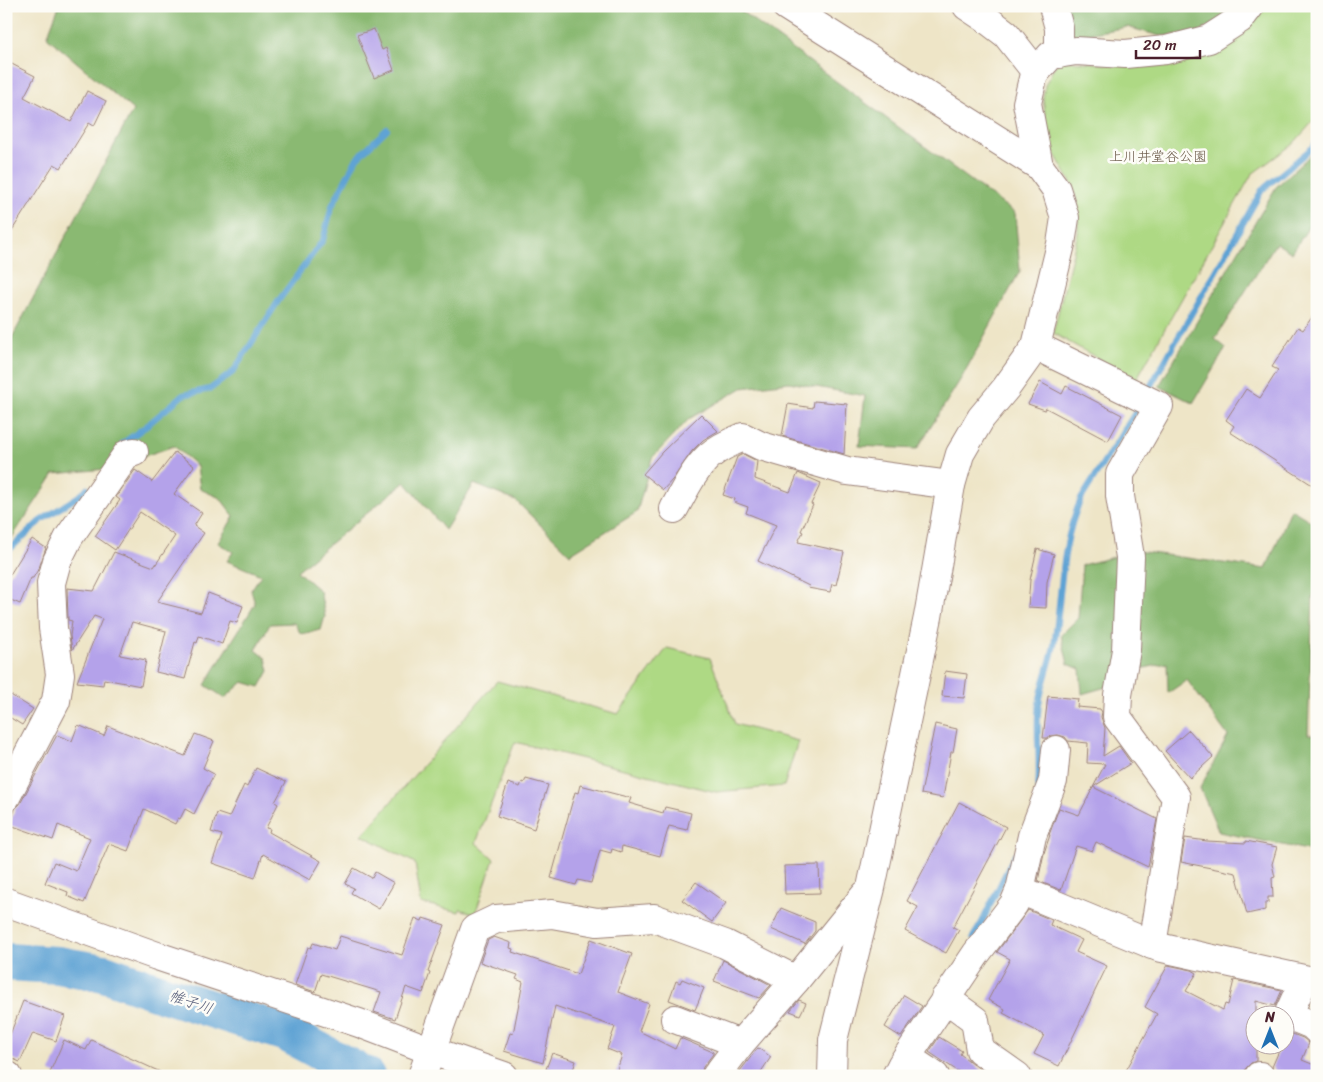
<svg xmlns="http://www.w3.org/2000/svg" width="1323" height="1082" viewBox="0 0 1323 1082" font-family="Sriracha,'Klee One',sans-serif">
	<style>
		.green { fill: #aed984; stroke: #7c7c58 }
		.forest { fill: #8ab972; stroke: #6a6c4e }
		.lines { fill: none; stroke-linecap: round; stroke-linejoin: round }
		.stream { stroke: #5fa3d4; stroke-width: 6 }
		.river { stroke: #5fa3d4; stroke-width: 38 }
		.building { fill: #b4a2ea }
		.minor-casing { stroke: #9c8279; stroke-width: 30 }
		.highway-casing { stroke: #9c8279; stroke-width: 30 }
		.minor { stroke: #fff; stroke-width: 28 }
		.highway { stroke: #fff; stroke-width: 28 }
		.labels { text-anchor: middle; stroke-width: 5; stroke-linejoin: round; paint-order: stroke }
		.park-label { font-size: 14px; fill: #685746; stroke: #fdfcf7 }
		.water-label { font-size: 15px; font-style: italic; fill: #535a77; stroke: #fdfcf7 }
	</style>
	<rect width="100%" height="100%" fill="#fdfcf7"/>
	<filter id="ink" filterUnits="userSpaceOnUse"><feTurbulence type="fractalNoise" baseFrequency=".02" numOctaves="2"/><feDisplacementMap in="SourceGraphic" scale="10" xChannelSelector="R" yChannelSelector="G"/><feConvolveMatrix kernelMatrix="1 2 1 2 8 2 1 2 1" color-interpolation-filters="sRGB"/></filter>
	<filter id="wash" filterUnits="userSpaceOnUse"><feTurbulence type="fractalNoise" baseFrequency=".0096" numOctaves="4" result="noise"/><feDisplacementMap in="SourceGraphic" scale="20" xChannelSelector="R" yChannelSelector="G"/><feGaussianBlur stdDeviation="1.12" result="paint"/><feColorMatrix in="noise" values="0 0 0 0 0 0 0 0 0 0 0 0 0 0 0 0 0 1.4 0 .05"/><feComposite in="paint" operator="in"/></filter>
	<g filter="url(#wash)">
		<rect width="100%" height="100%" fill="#eee5c7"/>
		<!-- green -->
		<g class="green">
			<path d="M1258,6h59v111l-24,27 -41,30 -116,206 -83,-47 25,-100v-27l-5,-20 -20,-35 -6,-22 -4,-31 2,-13 10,-19 6,-6 76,7 25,-2 40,-10 32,-14z"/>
			<path d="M667,648l43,10 25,66 63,17 -14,45 -68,6 -201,-50 -39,101 18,16 -19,55 -15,-5 -1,3 -38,-9 -6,-40 -53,-28 135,-154 121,33z"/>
		</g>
		<!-- forest -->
		<g class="forest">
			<path d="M59,6h675l281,207 5,58 -58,106 -45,72 -58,-3 6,-50 -76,-14 -47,6 -53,31 -37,39 -15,54 -67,42 -54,-53 -42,-17 -29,46 -40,-48 -108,89 23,20 5,25 -4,14 -20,4 -7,-11 -24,1 -14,26 10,8 3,13 -9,16 -17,-5 -18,16 -20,-13 50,-81 -4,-14 10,-15 -34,-14 6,-9 -15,-9 16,-27 -14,-18 -20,-9 -3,-23 -23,-20 -68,23 -52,5 -45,68h-3v-193l127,-239 -86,-73z"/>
			<path d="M1051,6h190l-43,27 -38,3 -33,-9 -63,11z"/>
			<path d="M1317,149v65l-25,39 -16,-10 -61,96 11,9 -33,55 -34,-17 117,-199z"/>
			<path d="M1291,509l26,16v69l-4,1 -5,139 9,1v117l-98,-20 -19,-44 28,-52 -41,-56 -19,13 -1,-30 -31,7 -23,15 -31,9 -2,-25 -12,-5 -7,-29 17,-17 4,-53 55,-14 129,18z"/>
		</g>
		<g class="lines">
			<!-- stream -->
			<g class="stream">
				<path d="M1147,392l115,-202 51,-43 4,-6"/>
				<path d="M123,443l22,-16 38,-32 27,-6 23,-17 46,-72 44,-60 9,-34 25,-48 30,-29"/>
				<path d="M6,553l34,-32 42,-27 5,-6"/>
				<path d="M1038,788c3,-27 -3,-56 1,-84 3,-20 11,-39 15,-59 8,-49 6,-100 27,-146l60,-96"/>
				<path d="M973,937l8,-13 34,-70"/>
			</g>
			<!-- river -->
			<path class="river" d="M6,962l52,3 46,8 60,21 122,39 80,43"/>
		</g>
		<g id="blocks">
			<!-- building -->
			<g class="building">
				<path d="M374,29l8,21 4,-2 8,22 -20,8 -17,-43z"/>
				<path d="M6,61l29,15 -11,21 47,25 16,-31 19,10 -12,25 -5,-3 -28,45 -7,-4 -48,76z"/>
				<path d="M1317,310v178l-87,-56 4,-6 -8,-6 20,-31 14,9 18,-28 -6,-3 26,-40 5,3z"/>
				<path d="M1040,382l22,12 4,-8 56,29 -14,26 -62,-33 -1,2 -17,-6z"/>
				<path d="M814,401l33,3 -3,50 -62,-18 6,-32 25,4z"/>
				<path d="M701,414l17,17 -15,9 -11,11 -19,28 -10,11 -20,-16 19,-22z"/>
				<path d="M175,452l19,14 -20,28 28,19 -8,13 10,7 -47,69 44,11 7,-20 35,13 -6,17 -7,-2 -8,23 -23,-8 -2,7 -2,-1 -10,37 -29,-7 10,-41 -34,-9 -12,33 26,5 -5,26 -37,-7 -1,6 -26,-3 25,-63 -8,-3 -22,34 -2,-14 2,-15 -4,-1 -1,-32 27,3 20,-39 40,15 21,-31 -35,-24 -25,38 -20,-14 25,-36 -4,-3 19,-27 17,12z"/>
				<path d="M743,454l14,7 -2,18 35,13 8,-19 23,10 -10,21 2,1 -12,26 2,1 -5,10 46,10 -8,33 -4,-1 -2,8 -22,-4 1,-2 -51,-25 18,-36 -30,-12 2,-6 -14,-5 1,-3 -12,-4 14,-38z"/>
				<path d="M32,539l14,9 -7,20 -6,10h-2l-11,26 -14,-6v-17z"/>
				<path d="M1037,549l17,5 -7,28 -1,26 -18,-1 2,-27z"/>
				<path d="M945,671l22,3 -3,24 -22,-2z"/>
				<path d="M6,692l27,17 -11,16 -16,-10z"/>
				<path d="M1048,696l30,3 -1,8 23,2 2,3 -1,5 4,11 -2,28 16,-10 12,17 -38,24 64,32 -9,48 -52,-25 -4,9 -16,-5 -15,44 -23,-9 6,-28 6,-18h-1l10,-27 20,7 26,-51 -18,-1 1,-20 -20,-2 -3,-4 -7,-2 -8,1 -3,2h-4z"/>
				<path d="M935,724l22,5 -4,23h-2l-8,46 -22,-4z"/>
				<path d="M78,725l26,11 4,-10 77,30 10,-22 19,7 -11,27 11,6 -20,40 -9,-5 -5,10 -2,-1 -3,6 -31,-15 -16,42 -19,-7 -25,59 -17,-7 1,-4 -23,-9 9,-21 22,9 14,-33 -32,-13 -5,15 -43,-15 5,-16 5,-5 37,-69 15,6z"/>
				<path d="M1189,730l24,27 -23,21 -25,-27z"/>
				<path d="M256,768l30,14 -11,20 3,2 -12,24 4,1 -1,3 52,29 -11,19 -47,-26 -8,24 -43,-15 10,-28 -11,-3 6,-19 12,4 15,-32 3,2z"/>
				<path d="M526,779l22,6 -14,44 -37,-13 11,-33 12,4 2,-5 2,1z"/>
				<path d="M580,785l51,13 -2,5 34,10 2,-6 26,6 -4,17 -18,-4 -9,30 -38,-10 -1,6 -9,-3 -1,4 -11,-3 -9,33 -13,-3 -2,5 -25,-7 24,-86 3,1z"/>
				<path d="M959,802l47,25 -53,100 6,3 -13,23 -41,-22 13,-24 -11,-6z"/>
				<path d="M1185,838l22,3 39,2v-2l31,6 -5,17 3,13 -3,1 1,19h-5v6h-3v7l-18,4 -11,-41 -55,-11z"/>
				<path d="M819,865l1,28 -35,1 -1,-28z"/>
				<path d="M354,868l18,10 3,-6 19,11 -15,26 -28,-16 3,-5 -9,-4z"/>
				<path d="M696,882l30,21 -14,19 -30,-22z"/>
				<path d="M781,908l34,14v9l-10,13 -34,-15z"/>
				<path d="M1028,910l24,10 -2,5 32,15 -6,12 31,14 -48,100 -25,-12 10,-19 -41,-22 2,-4 -17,-9 22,-41 -13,-7z"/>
				<path d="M415,918l7,3 1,-3 22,7 -17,47 2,1 -7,20 -17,-6 -11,32 -21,-7 7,-20 -60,-18 -6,18 -20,-7 13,-38 3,1 2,-5 22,7 5,-14 62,19z"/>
				<path d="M494,937l17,6 -1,5 3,1 -1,3 66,22 13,-35 41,15 -14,38 31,12 -10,27 36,18 5,-11 33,14v2l-10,13 -2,9h-86l7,-21 -15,-6 8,-22 -60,-21 -12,57 -39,-12 6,-18 3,1 10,-52 -7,-3 2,-4 -38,-13 8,-22z"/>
				<path d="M723,960l48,25 -12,13 -45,-17z"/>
				<path d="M1168,965l24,5 5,3 -11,18 37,19 2,-6 3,1 6,-25 48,10 -7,16 -19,-5v60l-5,2 -5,5 -3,8h-120l34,-62 -12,-7z"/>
				<path d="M682,979l22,9 -9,22 -26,-10 7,-19 4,2z"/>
				<path d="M904,995l18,11 -21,31 -16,-10z"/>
				<path d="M799,1000l7,3 -6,12 -10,-4z"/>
				<path d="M23,1001l42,15 -9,25 -23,-8 -13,29 -14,-6v-11z"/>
				<path d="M1287,1032l16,6 6,5 -7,17 15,6v10h-41l-4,-9 10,-23h4v-8z"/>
				<path d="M939,1037l23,14 -2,3 29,22h-24l-36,-24z"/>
				<path d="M64,1040l22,10 5,-10 78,36h-109l-10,-4z"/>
				<path d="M758,1048l13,9 -13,19h-22z"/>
				<path d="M552,1053l24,8 -5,15h-6l-19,-7z"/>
			</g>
		</g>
	</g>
	<g filter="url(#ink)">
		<use href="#blocks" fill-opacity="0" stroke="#9c8279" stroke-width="1"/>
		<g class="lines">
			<defs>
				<g id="minor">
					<path d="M786,6l253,160 17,23 9,29 -4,26 -25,102 -30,42 -25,30 -21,36 -9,31 -23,132 -57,271 -38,152 -1,36"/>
					<path d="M967,6l18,12 21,16 30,38"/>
					<path d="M1053,6l6,22v26"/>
					<path d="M1039,166l-12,-63 7,-29 17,-19 25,-4 49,3 41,-4 43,-11 31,-20 10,-13"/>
					<path d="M1036,346l123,60 -39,68v22l10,61 -4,93 -8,45 -1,22 59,80 -24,148"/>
					<path d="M674,509c10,-18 19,-38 35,-53 9,-8 22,-14 34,-19l18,9 86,25 104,14"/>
					<path d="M6,797l50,-96 4,-27 -7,-46 -2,-45 6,-22 12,-24 58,-83 7,-2"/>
					<path d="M1020,890l138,57 159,35"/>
					<path d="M6,902l151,54 202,67 73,28 72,25"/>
					<path d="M1304,980l-16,35 24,10 5,5"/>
					<path d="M945,998l30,22 5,30 37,26"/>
					<path d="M675,1019l65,25"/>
					<path d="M907,1057l28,19"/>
					<path d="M422,1076l53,-147 21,-10 56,-5 45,8 57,-4 71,26 71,36"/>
					<path d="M716,1076l24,-32 56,-64 69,-85"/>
					<path d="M896,1076l6,-12 74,-110 38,-50 6,-14 12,-54 21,-55 3,-31"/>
					<path d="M1259,1076h1"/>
				</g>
				<path id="highway" d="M6,1075l2,1"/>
			</defs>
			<!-- minor casing -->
			<use href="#minor" class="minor-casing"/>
			<!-- highway casing -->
			<use href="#highway" class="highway-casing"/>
			<!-- minor -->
			<use href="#minor" class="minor"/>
			<!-- highway -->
			<use href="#highway" class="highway"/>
		</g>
	</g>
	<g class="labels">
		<!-- park labels -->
		<g class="park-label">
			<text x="1158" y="161">上川井堂谷公園</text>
		</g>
		<!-- water labels -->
		<g class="water-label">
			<text transform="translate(191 1002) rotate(19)" y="5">帷子川</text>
		</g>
	</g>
	<!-- margin -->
	<rect width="1323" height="1082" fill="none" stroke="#fdfcf7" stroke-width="25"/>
	<!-- north arrow -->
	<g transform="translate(1270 1030)"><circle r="24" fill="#fdfcf7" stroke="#b5a4a5"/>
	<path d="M0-4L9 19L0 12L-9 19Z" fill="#1f6fb2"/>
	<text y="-8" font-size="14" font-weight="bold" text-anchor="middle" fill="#4a1f2b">N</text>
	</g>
	<!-- scale -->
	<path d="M1136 50v8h64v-8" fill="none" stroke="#4a1f2b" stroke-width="2.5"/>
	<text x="1143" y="50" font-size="15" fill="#4a1f2b" stroke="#fdfcf7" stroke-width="4" paint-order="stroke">20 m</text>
</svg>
